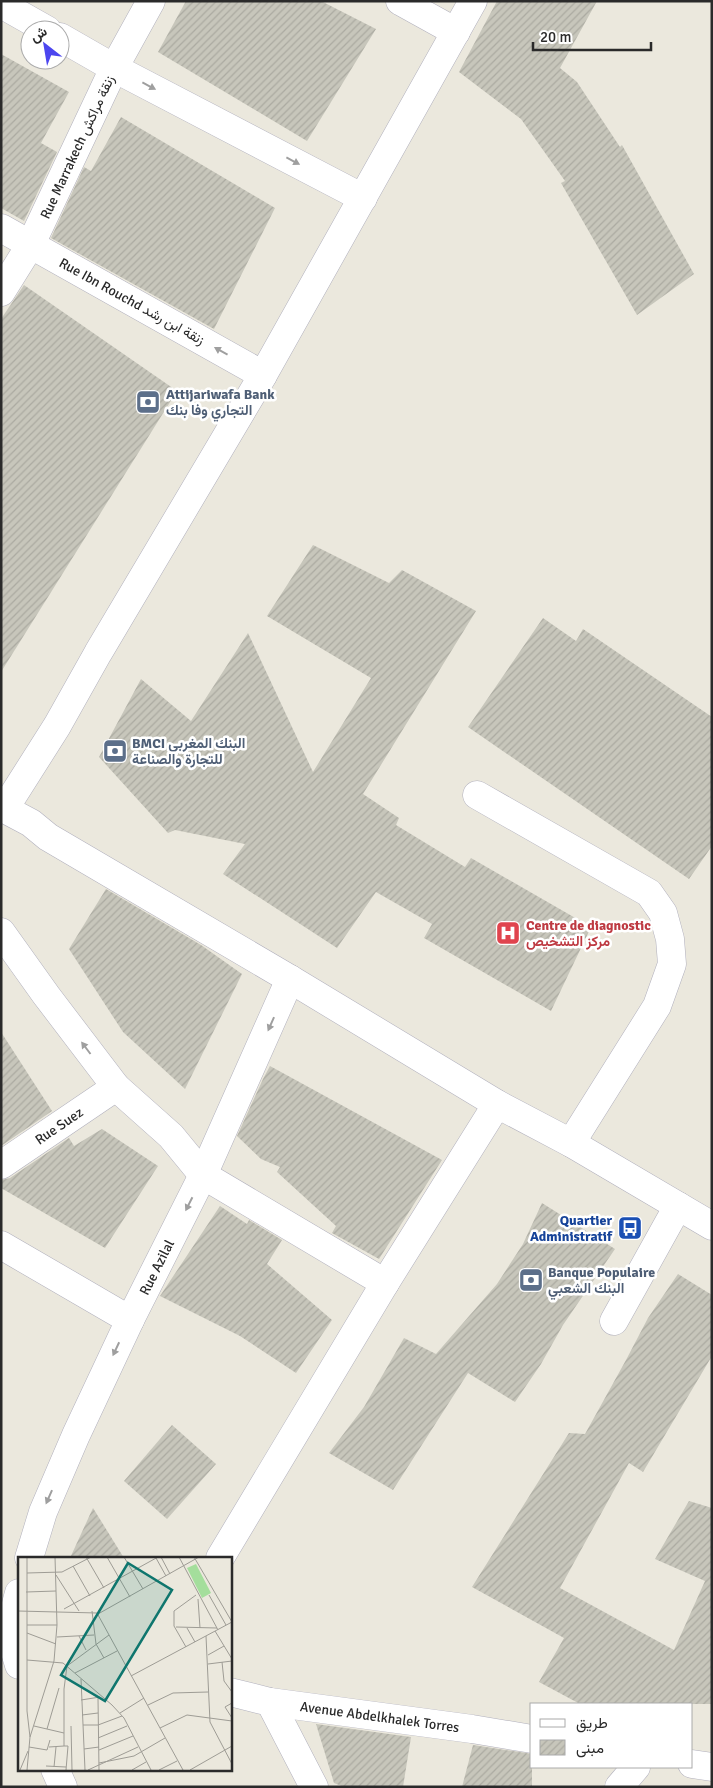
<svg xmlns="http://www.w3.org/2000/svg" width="713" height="1788" viewBox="0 0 713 1788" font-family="Signika,Vazirmatn,sans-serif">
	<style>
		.building { fill: url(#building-hatch) }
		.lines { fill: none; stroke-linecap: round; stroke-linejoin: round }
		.minor-casing { stroke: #b1b0bd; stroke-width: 29 }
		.minor { stroke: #fff; stroke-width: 28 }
		.oneway { fill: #9f9f9f }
		.labels { text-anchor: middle; stroke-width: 5; stroke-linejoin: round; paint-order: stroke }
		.street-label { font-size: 14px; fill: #2a2a2a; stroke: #fff }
		.service-label { font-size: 14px; font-weight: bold; fill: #4e5e75; stroke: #fff; text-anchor: start }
		.health-label { font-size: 14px; font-weight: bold; fill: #be3a42; stroke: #fff; text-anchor: start }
		.transit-label { font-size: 14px; font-weight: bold; fill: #164399; stroke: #fff; text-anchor: end }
		.inset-road { fill: none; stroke: #9e9c95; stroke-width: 1 }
		.view { fill: #0f766e; fill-opacity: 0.15; stroke: #0f766e; stroke-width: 2.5 }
		.inset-edge { fill: none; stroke: #2a2a2a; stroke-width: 2.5 }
	</style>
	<defs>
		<pattern id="building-hatch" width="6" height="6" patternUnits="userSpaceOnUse" patternTransform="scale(1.25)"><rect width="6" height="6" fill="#c7c6bb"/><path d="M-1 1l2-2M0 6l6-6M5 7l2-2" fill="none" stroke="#abaaa1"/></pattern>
	</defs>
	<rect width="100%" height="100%" fill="#ebe8dd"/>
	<!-- building -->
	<g class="building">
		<path d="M186,1h135l55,28 -69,112 -149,-89z"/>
		<path d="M497,1h100l-37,67 17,14 43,65 2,-2 72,129 -57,41 -76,-132 4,-2 -44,-62 -62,-47z"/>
		<path d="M1,54l68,38 -28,51 16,9 -33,69 -23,-13z"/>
		<path d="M121,117l154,91 -61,121 -163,-91 33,-71 7,4z"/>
		<path d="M24,285l153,106 -176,281v-353z"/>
		<path d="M313,545l76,38 13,-13 74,41 -113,183 36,24 -3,7 69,42 6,-9 120,69 -40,84 -127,-73 8,-14 -56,-32 -39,56 -114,-74 22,-30 -70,-14 -7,3 -69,-76 42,-78 50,42 57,-88 65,139 58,-94 -104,-62z"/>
		<path d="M543,618l33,23 7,-12 129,88v129l-23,33 -221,-152z"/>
		<path d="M106,889l95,56 41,29 -57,115 -62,-57 -54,-83z"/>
		<path d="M1,1032l51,79 -51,35z"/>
		<path d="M270,1066l172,94 -63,99 -47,-26 4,-7 -59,-54 3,-5 -19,-8 -24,-23 26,-57z"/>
		<path d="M102,1129l56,37 -53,82 -104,-60v-8l9,-2 59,-40 5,8z"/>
		<path d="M542,1203l73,46 -52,76 -22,39 -26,38 -47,-29 -75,117 -64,-37 35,-46 40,-69 32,16 61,-70 26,-40z"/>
		<path d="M220,1206l27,18 2,-4 33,20 -15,24 65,56 -36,53 -56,-37 -80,-40z"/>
		<path d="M678,1274l34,21v61l-69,116 -14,-9 -69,125 114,62 31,-69 -50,-22 34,-58 23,7v196h-132l-41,-22 25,-44 -92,-51 97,-154 16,1 41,-74 22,-42z"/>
		<path d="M172,1425l44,39 -49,55 -43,-38z"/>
		<path d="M93,1508l31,50h-54z"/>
		<path d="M316,1724l95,13 -8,50h-59l-10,-4z"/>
		<path d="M473,1745l59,9v33h-70z"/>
	</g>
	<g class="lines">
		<defs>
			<g id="minor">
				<path d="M400,1l56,31"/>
				<path d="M1,4l46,26"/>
				<path d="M60,37l54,31 249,130"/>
				<path d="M1,228l262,147"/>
				<path d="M1,292l30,-48 83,-176 37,-67"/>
				<path d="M477,795l172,98 14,20 7,26 2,25 -15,42 -86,137"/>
				<path d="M1,807l30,16 17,14 242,142 207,125 74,39 141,83"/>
				<path d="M5,808l52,-82 41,-73 165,-278 210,-374"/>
				<path d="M1,932l45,63 70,92 55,49 32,39 182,108"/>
				<path id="s1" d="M1,1165l115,-78"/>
				<path d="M1,1245l129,75"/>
				<path d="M614,1321l64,-115"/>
				<path id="s2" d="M29,1558l14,-46 33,-77 54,-115 73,-145 87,-196"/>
				<path d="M220,1558l165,-275 112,-179"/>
				<path d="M19,1593l-3,11 -5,35 8,26"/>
				<path id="s3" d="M230,1692l40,10 202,27 60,10"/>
				<path d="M270,1702l44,85"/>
				<path d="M692,1764l20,3"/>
				<path d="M55,1769l8,18"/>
				<path d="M619,1787l17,-20"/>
			</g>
		</defs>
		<!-- minor casing -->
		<use href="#minor" class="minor-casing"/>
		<!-- minor -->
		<use href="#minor" class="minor"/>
	</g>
	<!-- one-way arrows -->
	<defs><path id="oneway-solid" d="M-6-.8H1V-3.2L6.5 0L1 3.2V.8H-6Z" transform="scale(1.25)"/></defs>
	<g class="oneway">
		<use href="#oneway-solid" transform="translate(149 86) rotate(28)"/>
		<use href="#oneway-solid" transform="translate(293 161) rotate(28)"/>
		<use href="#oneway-solid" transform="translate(221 351) rotate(-151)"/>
		<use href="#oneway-solid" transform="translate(271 1024) rotate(114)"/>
		<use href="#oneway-solid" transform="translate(86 1048) rotate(-127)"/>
		<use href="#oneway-solid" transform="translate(189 1204) rotate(117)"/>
		<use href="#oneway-solid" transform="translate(116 1349) rotate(115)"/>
		<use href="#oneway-solid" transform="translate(49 1497) rotate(114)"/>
	</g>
	<!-- icons -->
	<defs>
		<symbol id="bank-square" viewBox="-11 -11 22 22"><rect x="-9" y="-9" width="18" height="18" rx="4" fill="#5c6f8a" stroke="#fff"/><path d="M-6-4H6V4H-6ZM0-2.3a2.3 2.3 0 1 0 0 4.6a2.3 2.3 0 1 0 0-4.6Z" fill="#fff"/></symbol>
		<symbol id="hospital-square" viewBox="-11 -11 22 22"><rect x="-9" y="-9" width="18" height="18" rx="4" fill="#e0444e" stroke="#fff"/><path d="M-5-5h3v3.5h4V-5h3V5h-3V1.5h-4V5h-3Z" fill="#fff"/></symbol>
		<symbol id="bus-square" viewBox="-11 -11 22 22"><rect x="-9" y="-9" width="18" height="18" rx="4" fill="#1a4fb4" stroke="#fff"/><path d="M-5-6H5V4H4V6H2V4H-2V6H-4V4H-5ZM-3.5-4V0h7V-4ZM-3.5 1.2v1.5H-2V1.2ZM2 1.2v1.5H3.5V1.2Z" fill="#fff"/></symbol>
	</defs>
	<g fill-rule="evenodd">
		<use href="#bank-square" x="134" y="388" width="28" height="28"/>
		<use href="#bank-square" x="101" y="737" width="28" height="28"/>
		<use href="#hospital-square" x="494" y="919" width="28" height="28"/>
		<use href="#bus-square" x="616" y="1214" width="28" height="28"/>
		<use href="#bank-square" x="517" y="1266" width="28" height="28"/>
	</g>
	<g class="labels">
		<!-- street labels -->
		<g class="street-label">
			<text transform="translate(77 147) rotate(-65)" y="5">Rue Marrakech زنقة مراكش</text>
			<text transform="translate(132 301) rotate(29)" y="5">Rue Ibn Rouchd زنقة ابن رشد</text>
			<text dy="5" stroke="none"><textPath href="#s1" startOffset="70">Rue Suez</textPath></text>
			<text dy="5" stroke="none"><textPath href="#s2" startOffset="318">Rue Azilal</textPath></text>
			<text dy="5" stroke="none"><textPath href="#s3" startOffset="152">Avenue Abdelkhalek Torres</textPath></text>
		</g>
		<!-- service labels -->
		<g class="service-label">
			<text x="166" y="399">Attijariwafa Bank<tspan x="166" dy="16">التجاري وفا بنك</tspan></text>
			<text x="132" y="748">BMCI البنك المغربي<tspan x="132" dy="16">للتجارة والصناعة</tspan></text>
			<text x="548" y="1277">Banque Populaire<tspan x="548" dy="16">البنك الشعبي</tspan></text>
		</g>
		<!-- health labels -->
		<g class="health-label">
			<text x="526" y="930">Centre de diagnostic<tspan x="526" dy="16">مركز التشخيص</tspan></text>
		</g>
		<!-- transit labels -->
		<g class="transit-label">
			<text x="612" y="1225">Quartier<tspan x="612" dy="16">Administratif</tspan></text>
		</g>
	</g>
	<!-- overview -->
	<g transform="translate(18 1557)">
		<rect width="214" height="214" fill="#ebe8dd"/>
		<path d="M178,7l15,29 -9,5 -15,-30z" fill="#a4de9c"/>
		<path class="inset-road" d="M9,0v154l3,26M68,0l18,31M89,0l23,40M106,0l19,32M143,0l9,17M161,0l39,73M138,1l10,18M55,9l17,30M9,16l35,-1 29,-15M38,18l23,36M8,35l30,-1M191,38l17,30M180,42l2,29M46,52l94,-52M0,54l79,2 86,157M74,54l4,33 8,14M80,57l101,-57M9,68h30M158,70l41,1M169,71l8,14M197,74l17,28M9,76l29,11M61,79l7,14M188,79l4,86 22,42M39,80l37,-2M168,90l-12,-21v-15l22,-16M190,98l16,-9M9,103l36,3 49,42 12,13 27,52M204,105l2,19 8,11M190,107l24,-3M57,116l42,-22M113,119l101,-54 -38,-65M63,122l4,91M80,141l1,72M63,143l19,-3M214,146l-7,4 7,11M130,148l25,-12 35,-1M102,156l24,-15M64,158l16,-2M65,168h15l24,-9M16,169l30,7M53,169l1,44M142,171l27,-13 45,6M29,172l12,-41M80,181l29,-12M11,190l18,3 3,-10M31,190l15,-1M66,192l15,-2M81,193l34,-14M81,206l35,-7 31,-18M28,209l20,1M36,210l2,-20M2,213l8,-19M9,213l3,-33 24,-76 3,-36 -2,-68M48,213l2,-24h-4v-57l3,-23 42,-31M70,213l50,-23M114,213l14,-8M141,213l18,-9M172,213l42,-24"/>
		<path class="view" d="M110,6l44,27 -67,111 -44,-26z"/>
		<rect width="214" height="214" class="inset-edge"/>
	</g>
	<!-- border -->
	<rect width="713" height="1788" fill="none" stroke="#2a2a2a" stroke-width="5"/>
	<!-- legend -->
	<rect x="530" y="1703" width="162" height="65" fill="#ffffff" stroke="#aaaaaa"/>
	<rect x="540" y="1719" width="25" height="8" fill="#ffffff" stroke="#aaaaaa"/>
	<text x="576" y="1728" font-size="15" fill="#2a2a2a">طريق</text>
	<rect x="540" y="1740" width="25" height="15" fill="url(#building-hatch)" stroke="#aaaaaa"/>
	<text x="576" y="1753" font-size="15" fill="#2a2a2a">مبنى</text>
	<!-- north arrow -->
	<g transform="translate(45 45) rotate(329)"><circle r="24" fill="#ffffff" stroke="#aaaaaa"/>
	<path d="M0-4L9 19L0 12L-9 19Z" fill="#4c46ef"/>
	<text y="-8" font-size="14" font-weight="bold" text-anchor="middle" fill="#2a2a2a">ش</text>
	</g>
	<!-- scale -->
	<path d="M533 42v8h118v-8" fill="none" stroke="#2a2a2a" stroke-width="2.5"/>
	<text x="540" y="42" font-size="15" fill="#2a2a2a" stroke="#ffffff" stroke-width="4" paint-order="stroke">20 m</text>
</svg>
